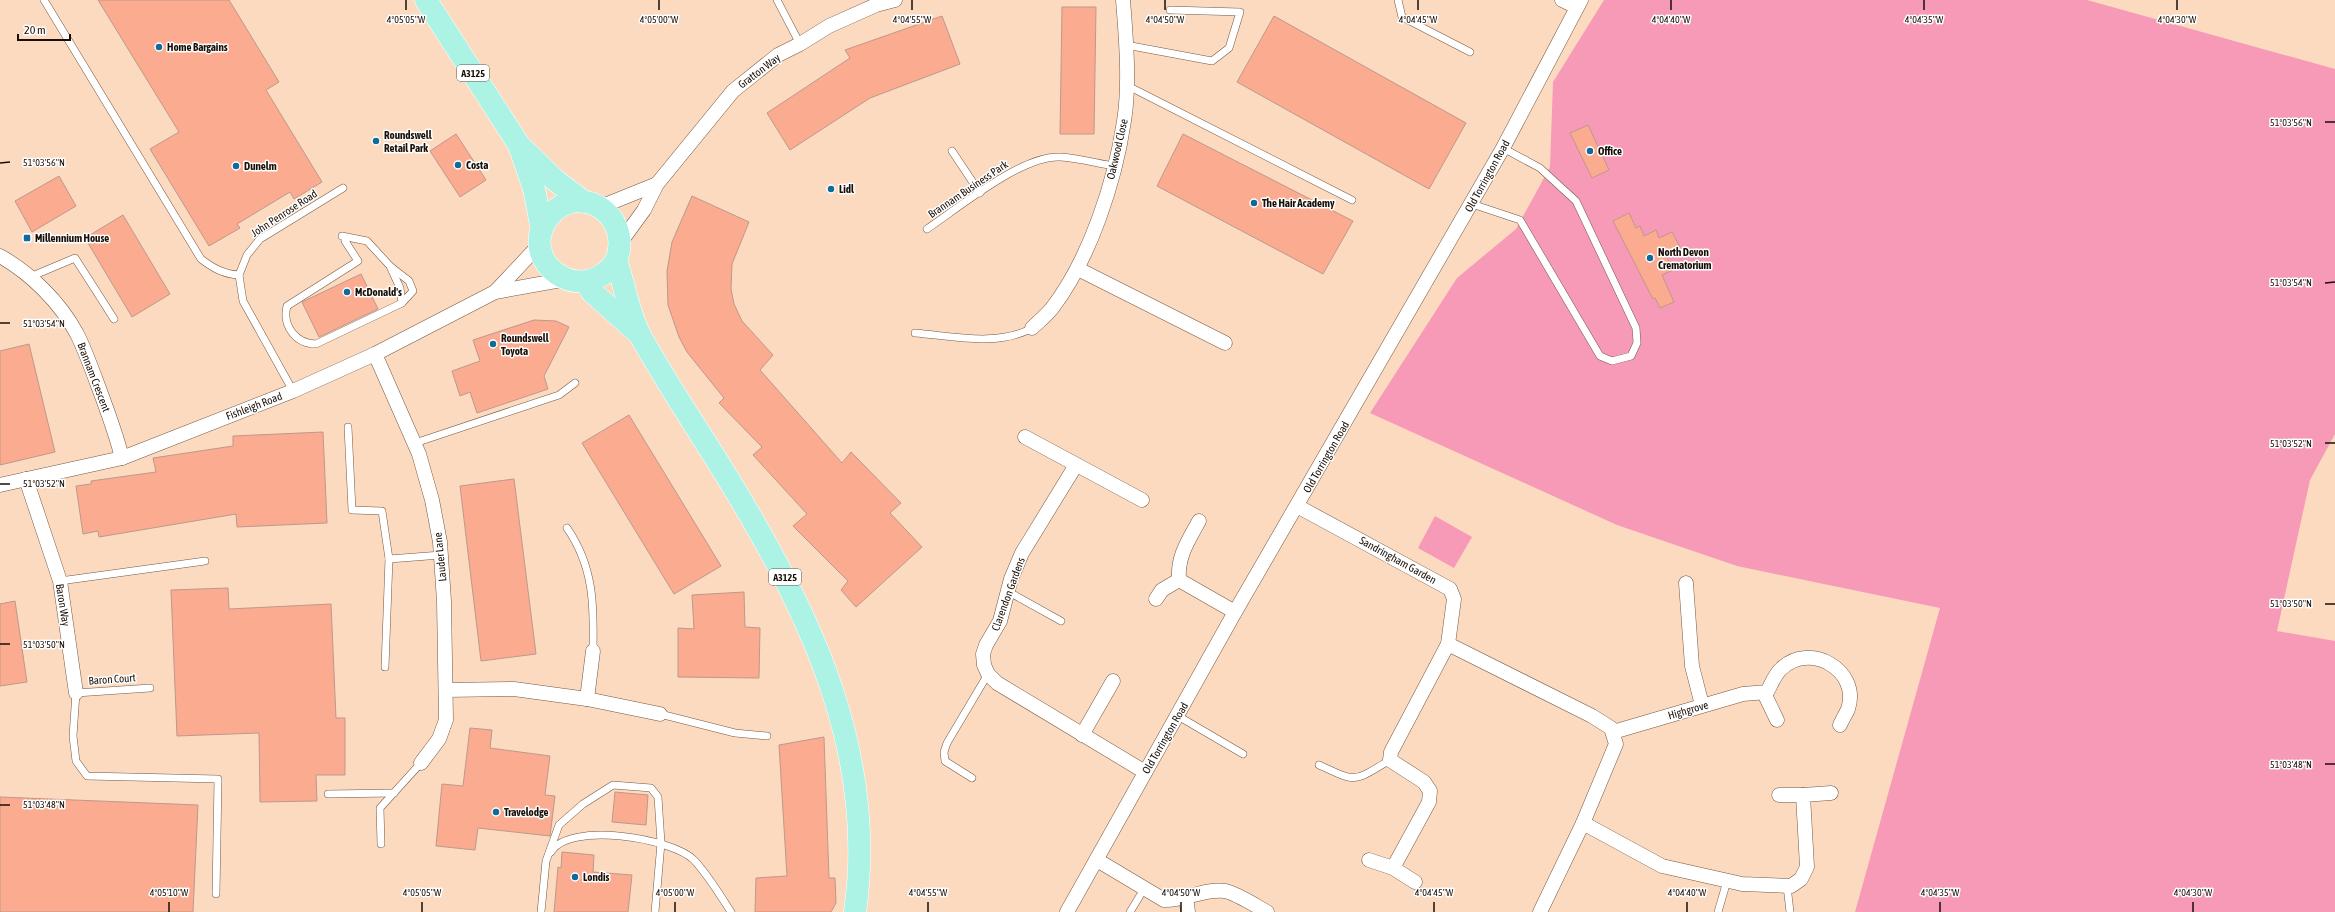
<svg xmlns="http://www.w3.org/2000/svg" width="2335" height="912" viewBox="0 0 2335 912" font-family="'Asap Condensed',sans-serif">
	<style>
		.green { fill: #f69ab7 }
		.building { fill: #faab90; stroke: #bf988b }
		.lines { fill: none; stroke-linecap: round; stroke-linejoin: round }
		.lane-casing { stroke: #745842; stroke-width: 8 }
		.street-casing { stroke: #745842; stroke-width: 15 }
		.primary-casing { stroke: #fff; stroke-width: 23 }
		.lane { stroke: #fff; stroke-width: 7 }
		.street { stroke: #fff; stroke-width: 14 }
		.primary { stroke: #acf3e5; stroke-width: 22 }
		.ticks { fill: none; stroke: #1a0f07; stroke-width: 1.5 }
		.poi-dot { fill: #106a9a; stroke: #fff; stroke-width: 1.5 }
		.labels { text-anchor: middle; stroke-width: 3; stroke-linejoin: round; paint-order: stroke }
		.shield { fill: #fff; stroke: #5f5751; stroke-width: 1 }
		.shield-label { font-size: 10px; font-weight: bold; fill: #1a0f07 }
		.poi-label { font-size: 11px; font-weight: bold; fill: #1a0f07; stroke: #fff; text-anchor: start }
		.street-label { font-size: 11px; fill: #1a0f07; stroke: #fff }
		.ticks-label { font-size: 10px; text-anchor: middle; fill: #1a0f07; stroke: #fff; stroke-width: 3; stroke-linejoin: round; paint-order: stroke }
	</style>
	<rect width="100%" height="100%" fill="#fbdac0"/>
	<!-- green -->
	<g class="green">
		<path d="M1604,0h483l248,69v365l-25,46 -33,151 58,10v271h-480l85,-304 -203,-42 -120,-41 -247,-112 87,-135 59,-49 34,-62 3,-85z"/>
		<path d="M1435,516l37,21 -18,31 -36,-20z"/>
	</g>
	<!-- building -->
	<g class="building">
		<path d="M98,0h131l50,82 -13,8 56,92 -28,17 -4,-7 -53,32 3,4 -31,18 -59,-97 29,-17z"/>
		<path d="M1062,7h34l-2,127h-34z"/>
		<path d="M942,16l18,48 -90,34 -80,52 -23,-37 83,-55 -5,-8z"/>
		<path d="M1274,16l192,107 -37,66 -192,-107z"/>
		<path d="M1588,125l21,45 -17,8 -22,-45z"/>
		<path d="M456,134l30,46 -26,17 -30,-46z"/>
		<path d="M1183,134l170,87 -30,53 -166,-88z"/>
		<path d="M59,176l17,30 -44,26 -17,-31z"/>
		<path d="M692,196l57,26 -17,42 -1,25 3,15 8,17 31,34 -13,15 82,93 9,-11 50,51 -11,10 32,34 -66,60 -15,-17 7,-9 -55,-55 14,-12 -54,-59 9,-8 -43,-44 5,-5 -37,-46 -8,-15 -11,-32 -1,-34 5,-29z"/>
		<path d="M1629,213l7,15 4,-2 4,10 12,-6 3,8 13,-6 8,15 -15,7 8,16 -11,5 12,27 -14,6 -5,-10 -2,1 -40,-78z"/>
		<path d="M123,215l47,79 -38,23 -47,-79z"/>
		<path d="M361,274l17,35 -59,28 -17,-35z"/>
		<path d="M534,320l22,1 13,6 -25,49 4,13 -71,24 -7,-21 -10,4 -8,-25 28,-10 -7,-21z"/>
		<path d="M29,344l26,108 -55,13v-114z"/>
		<path d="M629,415l92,151 -47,28 -92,-151z"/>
		<path d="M323,432l4,91 -90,4 -1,-13 -137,23 -1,-6 -15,3 -7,-48 15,-2v-3l65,-9 -3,-14 80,-12v-10z"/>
		<path d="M514,479l22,175 -55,7 -21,-175z"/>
		<path d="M228,588l1,21 102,-5 5,114h9v57h-29l1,26 -57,1 -1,-69 -82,3 -6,-146z"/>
		<path d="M744,592l1,35 15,1 -1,50 -81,-1v-49l16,1 -2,-34z"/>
		<path d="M15,601l12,81 -27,4v-82z"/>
		<path d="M470,728l22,2 -2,18 60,8 -5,39 10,1 -5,40 -72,-8 -3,22 -39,-4 6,-62 21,2z"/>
		<path d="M824,737l5,141h6l1,25 -5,9h-76l1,-34 31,-2 -8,-131z"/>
		<path d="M615,792l33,3 -2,30 -34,-3z"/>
		<path d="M0,797l198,8 -5,107h-193z"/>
		<path d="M562,852l32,3 -1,17 39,3 -4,37h-74l4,-45 3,1z"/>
	</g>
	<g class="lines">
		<defs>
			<g id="lane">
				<path d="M44,0l157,259c12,9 22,15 38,16"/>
				<path d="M777,0l23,44"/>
				<path d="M1398,0l4,17 68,35"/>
				<path d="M1126,45l86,16 17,-13 11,-36 -70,-2"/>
				<path d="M1126,85l226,115"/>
				<path d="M952,151l28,42"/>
				<path d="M1472,204l48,16 80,136 12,5 19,-5 6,-13 -1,-15 -60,-127 -36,-33 -37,-20"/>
				<path d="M927,229c31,-21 95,-74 133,-72 18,1 36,6 54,9"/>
				<path d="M342,236l25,5 23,25 10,22 2,15 -86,41c-20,0 -34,-18 -29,-38l71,-45 -13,-20"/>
				<path d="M391,267l18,14 4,10 -11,12"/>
				<path d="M30,277l45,-19 39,61"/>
				<path d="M915,333c37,3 83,14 117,-5"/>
				<path d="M293,391l-50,-90 -4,-26 8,-20 13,-16 83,-51"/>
				<path d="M348,427l4,83 30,1 7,48 -4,108"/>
				<path d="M415,443l144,-48 16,-12"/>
				<path d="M567,528c27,39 27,78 26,123"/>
				<path d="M389,559l52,-4"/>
				<path d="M60,581l145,-20"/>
				<path d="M1007,591l54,30"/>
				<path d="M150,688l-74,5 -3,43 3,25 11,15 131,3 -2,115"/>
				<path d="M660,714l75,19 32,3"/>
				<path d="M1178,716l65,38"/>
				<path d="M1319,765c39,18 34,17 71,-5"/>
				<path d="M972,778l-27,-17 -1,-9 3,-9 41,-69"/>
				<path d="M328,794l66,-1"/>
				<path d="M381,844l-1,-36 41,-45"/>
				<path d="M551,852c18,-31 121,-14 143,8 14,15 26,35 37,52"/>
				<path d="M1787,886l3,26"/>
				<path d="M541,912l5,-51 13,-36 24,-21 30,-19 38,3 7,9 3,46 -6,69"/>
				<path d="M1130,912l14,-23"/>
				<path d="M1718,912l9,-31"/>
			</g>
			<g id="street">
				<path d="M1562,0l15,7"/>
				<path d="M600,207l57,-23"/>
				<path d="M620,243l24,-33 13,-26 76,-93 45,-36 22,-11 29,-18 47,-21 19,-5"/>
				<path d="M0,256c30,17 60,46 77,78 10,20 18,44 26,65 7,20 14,38 19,59"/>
				<path d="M1078,269l147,74"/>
				<path d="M495,292l45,-48"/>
				<path d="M1032,328c7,-7 15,-13 21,-21 37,-49 62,-125 71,-186 6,-36 2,-84 -1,-121"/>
				<path d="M375,354l44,100 13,46 8,42 4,59 2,119 -7,19 -18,24"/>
				<path d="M1025,437l117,63"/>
				<path d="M1076,465l-54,88 -11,26 -11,42 -14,24 -3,9 1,11 4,9 9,9 148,89"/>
				<path d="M26,479l34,102 16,112"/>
				<path d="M0,485l122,-27 171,-67 82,-37 120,-62 72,-13"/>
				<path d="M1297,506l153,83 4,10 -6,45 -57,108 -1,8 34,22 6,9 -1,11 -36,66 22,14"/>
				<path d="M1199,521c-11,20 -22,36 -20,59l56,32"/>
				<path d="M1686,583l6,83 10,39"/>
				<path d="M1156,599l6,-9 17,-10"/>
				<path d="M1448,644l144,72 19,12 5,16 -33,79 79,43 80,18 49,2 10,-7 6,-12 -4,-72 28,-2"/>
				<path d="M446,690l68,-1 73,10 73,15"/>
				<path d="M1764,693l13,27"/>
				<path d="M587,699l6,-48"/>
				<path d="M1613,732l130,-38 24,-2c4,-7 8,-18 14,-23 28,-28 80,1 67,40 -2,5 -6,11 -8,16"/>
				<path d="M1082,735l31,-54"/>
				<path d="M1779,795h24"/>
				<path d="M1097,860l67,40c20,1 41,-12 61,-9 11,2 31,15 42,21"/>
				<path d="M1369,860l24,8"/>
				<path d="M1186,897l2,15"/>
				<path d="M1067,912l168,-300 268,-464 78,-148"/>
				<path d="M1540,912l43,-89"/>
			</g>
			<g id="primary">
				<path d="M426,0l93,145 36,35 29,22"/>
				<path d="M520,148l14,41 8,41"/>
				<path d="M616,261c-34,49 -100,0 -68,-43 29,-39 86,-4 68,43 9,24 12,51 24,74 29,53 64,103 95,155 78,129 142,267 120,422"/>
				<path d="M586,282l6,10 46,41"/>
			</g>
		</defs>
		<!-- lane casing -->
		<use href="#lane" class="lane-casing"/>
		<!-- street casing -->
		<use href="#street" class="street-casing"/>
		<!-- primary casing -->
		<use href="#primary" class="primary-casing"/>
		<!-- lane -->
		<use href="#lane" class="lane"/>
		<!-- street -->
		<use href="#street" class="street"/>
		<!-- primary -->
		<use href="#primary" class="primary"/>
	</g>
	<!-- ticks -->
	<path class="ticks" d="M406,0v10M659,0v10M912,0v10M1165,0v10M1418,0v10M1671,0v10M1924,0v10M2177,0v10M2325,122h10M0,163l10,-1M2325,283l10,-1M0,323h10M2325,443h10M0,484h10M2325,604h10M0,644h10M2325,764h10M0,805h10M169,902v10M422,902v10M675,902v10M928,902v10M1181,902v10M1434,902v10M1687,902v10M1940,902v10M2193,902v10"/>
	<!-- markers -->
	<g class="poi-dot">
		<circle cx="159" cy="47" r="4"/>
		<circle cx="376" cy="141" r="4"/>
		<circle cx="1590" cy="151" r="4"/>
		<circle cx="458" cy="165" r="4"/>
		<circle cx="236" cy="166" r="4"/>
		<circle cx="831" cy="189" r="4"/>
		<circle cx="1254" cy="203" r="4"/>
		<rect x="23" y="234" width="8" height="8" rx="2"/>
		<circle cx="1650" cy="258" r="4"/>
		<circle cx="347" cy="292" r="4"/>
		<circle cx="493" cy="344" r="4"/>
		<circle cx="496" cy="812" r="4"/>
		<circle cx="575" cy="877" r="4"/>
	</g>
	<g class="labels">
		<!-- shield labels -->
		<g class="shield">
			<rect x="457" y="65" width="32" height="16" rx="3"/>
			<rect x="769" y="569" width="32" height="16" rx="3"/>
		</g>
		<g class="shield-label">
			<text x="473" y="77">A3125</text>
			<text x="785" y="581">A3125</text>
		</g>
		<!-- poi labels -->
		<g class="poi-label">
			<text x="167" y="51">Home Bargains</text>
			<text x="384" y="139">Roundswell<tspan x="384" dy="13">Retail Park</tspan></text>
			<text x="1598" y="155">Office</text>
			<text x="466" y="169">Costa</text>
			<text x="244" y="170">Dunelm</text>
			<text x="839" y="193">Lidl</text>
			<text x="1262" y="207">The Hair Academy</text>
			<text x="35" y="242">Millennium House</text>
			<text x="1658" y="256">North Devon<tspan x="1658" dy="13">Crematorium</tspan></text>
			<text x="355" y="296">McDonald's</text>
			<text x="501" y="342">Roundswell<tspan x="501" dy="13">Toyota</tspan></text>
			<text x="504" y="816">Travelodge</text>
			<text x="583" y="881">Londis</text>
		</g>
		<!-- street labels -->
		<g class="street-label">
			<text transform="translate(759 71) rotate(-37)" y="4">Gratton Way</text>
			<text transform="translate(1117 149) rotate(-77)" y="4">Oakwood Close</text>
			<text transform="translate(1487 176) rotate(-61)" y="4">Old Torrington Road</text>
			<text transform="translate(968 189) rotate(-34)" y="4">Brannam Business Park</text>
			<text transform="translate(284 213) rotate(-33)" y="4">John Penrose Road</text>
			<text transform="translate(94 377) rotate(69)" y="4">Brannam Crescent</text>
			<text transform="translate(254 406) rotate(-21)" y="4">Fishleigh Road</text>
			<text transform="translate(1326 457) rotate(-60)" y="4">Old Torrington Road</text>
			<text transform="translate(440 557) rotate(-96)" y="4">Lauder Lane</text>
			<text transform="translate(1398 560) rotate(29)" y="4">Sandringham Garden</text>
			<text transform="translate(1008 594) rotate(-70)" y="4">Clarendon Gardens</text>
			<text transform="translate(63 605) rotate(81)" y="4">Baron Way</text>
			<text transform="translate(112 679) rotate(-4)" y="4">Baron Court</text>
			<text transform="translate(1688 710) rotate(-16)" y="4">Highgrove</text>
			<text transform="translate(1165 738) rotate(-60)" y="4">Old Torrington Road</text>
		</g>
	</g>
	<g class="ticks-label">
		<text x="406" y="23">4°05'05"W</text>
		<text x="659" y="23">4°05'00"W</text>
		<text x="912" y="23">4°04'55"W</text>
		<text x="1165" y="23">4°04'50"W</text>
		<text x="1418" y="23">4°04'45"W</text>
		<text x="1671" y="23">4°04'40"W</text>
		<text x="1924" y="23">4°04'35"W</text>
		<text x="2177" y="23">4°04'30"W</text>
		<text x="2291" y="126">51°03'56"N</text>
		<text x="44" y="166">51°03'56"N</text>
		<text x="2291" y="286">51°03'54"N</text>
		<text x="44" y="327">51°03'54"N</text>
		<text x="2291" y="447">51°03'52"N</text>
		<text x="44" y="487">51°03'52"N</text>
		<text x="2291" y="607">51°03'50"N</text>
		<text x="44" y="648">51°03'50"N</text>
		<text x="2291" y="768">51°03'48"N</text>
		<text x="44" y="808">51°03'48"N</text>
		<text x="169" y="896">4°05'10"W</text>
		<text x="422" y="896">4°05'05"W</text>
		<text x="675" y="896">4°05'00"W</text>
		<text x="928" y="896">4°04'55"W</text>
		<text x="1181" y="896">4°04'50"W</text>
		<text x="1434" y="896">4°04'45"W</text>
		<text x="1687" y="896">4°04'40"W</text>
		<text x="1940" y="896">4°04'35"W</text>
		<text x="2193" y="896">4°04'30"W</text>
	</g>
	<!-- scale -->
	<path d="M18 34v6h52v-6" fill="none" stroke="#1a0f07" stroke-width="2"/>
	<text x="24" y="34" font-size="12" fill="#1a0f07" stroke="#ffffff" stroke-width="3" paint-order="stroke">20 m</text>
</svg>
